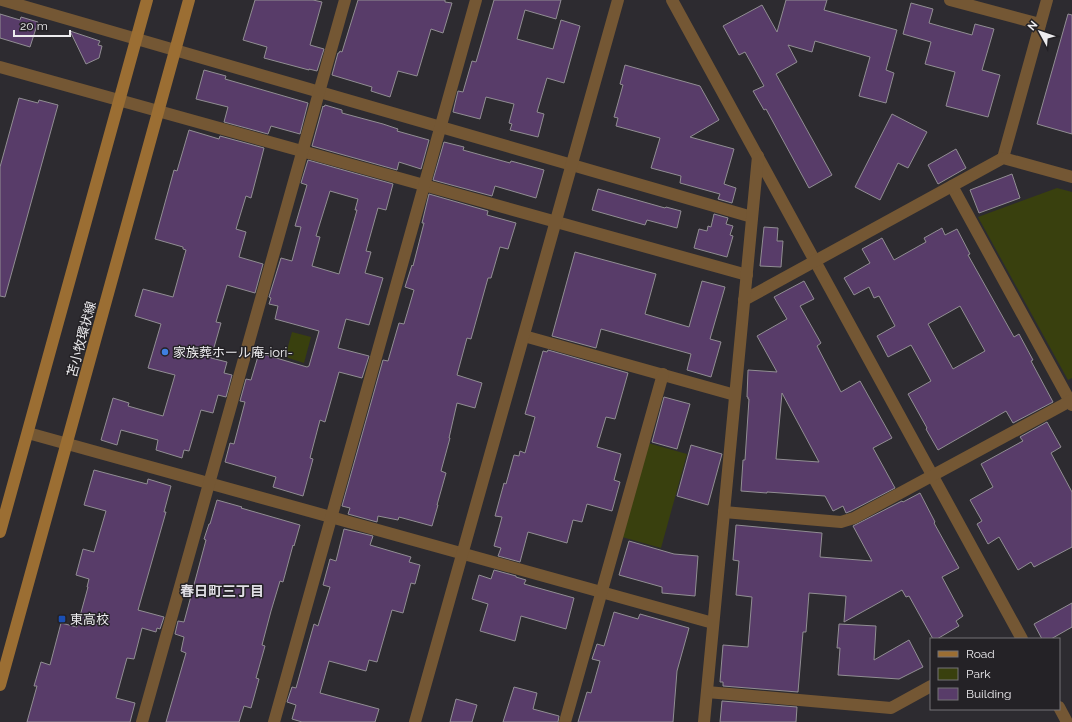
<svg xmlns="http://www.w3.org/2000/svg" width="1072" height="722" viewBox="0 0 1072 722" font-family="Raleway,'Noto Sans JP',sans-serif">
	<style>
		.green { fill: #39400e }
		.building { fill: #583c69; stroke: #918e93; fill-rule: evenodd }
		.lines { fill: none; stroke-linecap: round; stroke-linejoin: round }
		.street { stroke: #745734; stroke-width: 12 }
		.secondary { stroke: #9b6e33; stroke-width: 12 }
		.shop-dot { fill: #3f7fe0; stroke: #242226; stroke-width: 1.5 }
		.transit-dot { fill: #1a4fb4; stroke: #242226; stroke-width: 1.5 }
		.labels { text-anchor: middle; stroke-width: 3; stroke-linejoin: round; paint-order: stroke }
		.street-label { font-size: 13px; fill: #edecef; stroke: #242226 }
		.poi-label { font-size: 13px; fill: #edecef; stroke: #242226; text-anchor: start }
		.neighbourhood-label { font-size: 14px; font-weight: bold; fill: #e0dee4; stroke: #242226 }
	</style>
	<rect width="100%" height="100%" fill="#2d2b30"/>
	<!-- green -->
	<g class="green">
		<path d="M1057,188l15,4v186l-4,2 -90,-163z"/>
		<path d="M292,332l19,5 -7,26 -19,-6z"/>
		<path d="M648,443l39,11 -26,94 -39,-11z"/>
	</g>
	<!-- building -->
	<g class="building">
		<path d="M255,0h58l9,2 -12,43 14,4 -7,22 -8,-2v1l-45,-12 3,-11 -24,-7z"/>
		<path d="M358,0h87v2l7,1 -9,30 -12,-4 -14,47 -19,-5 -8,26 -19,-6 1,-4 -40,-12 6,-22h1l1,-2 2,1z"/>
		<path d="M494,0h67l-5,19 -31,-9 -8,29 36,10 8,-29 19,6 -16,57 -17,-5 -10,34 7,2 -6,23 -28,-7 2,-6 -3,-1 5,-19 -28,-7 -6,22 -27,-7 5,-21 5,1 9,-31 4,1z"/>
		<path d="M786,0h41l-3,10 73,20 -11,40 8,3 -8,30 -27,-7 11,-39 -55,-16 -3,11 -24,-7 9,17 -21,12 56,101 -23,13 -43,-79 -2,1 -11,-19 11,-5 -19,-34 -6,3 -16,-29 39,-21 15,27z"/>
		<path d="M911,3l22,6 -4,14 43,12 3,-11 19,5 -12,41 18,5 -12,42 -42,-11 9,-34 -30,-8 6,-22 -28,-8z"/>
		<path d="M0,14l20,6 1,-3 17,5 -8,25 -30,-9z"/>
		<path d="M1068,14l4,1v119l-35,-10z"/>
		<path d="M70,31l30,10 -2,4 4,1 -3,12 -13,6z"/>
		<path d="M625,65l75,21 19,34 -29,17 44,12 -10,35 12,4 -4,15 -14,-4 2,-5 -40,-11 1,-7 -30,-8 9,-30 -44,-12 2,-8 -4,-1 9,-32 -3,-1z"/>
		<path d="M204,70l22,6 -1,3 83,24 -8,31 -29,-8 -3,8 -44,-12 4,-15 -32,-8z"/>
		<path d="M19,98l19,5 1,-3 19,5 -53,192 -5,-1v-129z"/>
		<path d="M325,105l17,5v3l41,11 15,5 -1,2 32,9 -8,29 -22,-7 -2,8 -85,-24 11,-40 1,1z"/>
		<path d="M892,114l35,18 -19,36 -10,-5 -18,37 -25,-13z"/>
		<path d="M189,130l30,9 1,-3 44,12 -13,50 -5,-2 -10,33 10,3 -7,25 24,7 -8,29 -28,-8 -11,37 5,1 -10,35 16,4 -3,11 8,2 -6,22 -8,-2 -5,18 -12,-3 -12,41 -5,-1 -2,8 -26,-8 2,-10 -37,-10 -4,15 -16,-5 12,-42 16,5 -1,3 35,10 12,-41 -27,-7 13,-44 -26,-8 8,-27 30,8 13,-47 -3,-1v-2l-28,-8 19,-69 3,1z"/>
		<path d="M444,142l20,5 -1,3 47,13 1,-2 33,9 -8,28 -41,-12 -3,10 -59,-16z"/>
		<path d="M956,149l10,19 -28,16 -10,-19z"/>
		<path d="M308,160l85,24 -7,26 -8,-2 -12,43 5,1 -6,21 18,5 -14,47 -23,-6 -8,29 31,8 -7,22 -23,-6 -14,50 -5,-2 -10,38 3,1 -10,37 -30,-9 3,-10 -51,-15 5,-19 4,1 11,-42 -5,-1 6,-22 5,1 8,-27 48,14 2,-1 10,-35 -44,-12 3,-13 -9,-2 2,-6 -2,-1 12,-39 11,3 9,-34 -6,-1 12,-41 -6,-2zM330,191l28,8 -3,11h2l-18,64 -27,-8 8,-29 -4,-1z"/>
		<path d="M1012,174l8,24 -41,15 -9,-23z"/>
		<path d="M598,189l67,19 1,-1 15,4 -4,17 -30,-8 -2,5 -53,-15z"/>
		<path d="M429,194l59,17 -1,4 29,8 -8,26 -8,-2 -9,31h-3l-17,61 -4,-1 -10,37 25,8 -7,25 -18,-5 -8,35h1l-9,33 5,2 -9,32h1l-6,21 -33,-9 -1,3 -20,-4 -1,6 -29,-8 2,-6 -8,-2 41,-146 5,1 11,-38 5,1 10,-34 -9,-3 7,-22 1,1 11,-43h-2z"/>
		<path d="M714,214l14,4 -2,6 7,2 -3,9 3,1 -6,21 -33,-9 5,-19 8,2 1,-5 3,1z"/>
		<path d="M764,227l14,1 -1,13h6l-2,26 -21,-1z"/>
		<path d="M942,228l3,7 12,-6 13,25 -2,1 46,82 5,-3 14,26 -2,1 22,41 -40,21 -7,-12 -68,39 -12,-21 1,-1 -19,-34 23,-13 -20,-36 -23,12 -11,-21 18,-10 -16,-30 -5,2 -5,-11 -15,8 -10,-17 26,-15 -8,-14 20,-11 12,22 32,-18 -2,-4zM960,306l25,45 -32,18 -25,-45z"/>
		<path d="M575,252l81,22 -11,40 44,13 13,-46 23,6 -15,52 11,3 -10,35 -24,-7 4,-16 -90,-25 -5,19 -44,-12z"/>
		<path d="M804,281l10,18 -14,7 21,37 -4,3 24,46 19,-11 32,57 -19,10 22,40 -44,23 -5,2 -3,-7 -10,5 -8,-15 -58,-4v1l-26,-2 2,-31h2l4,-61h-1v-2h-1l1,-27 29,2 -20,-36 30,-17 -13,-22zM782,393l37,69 -43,-3z"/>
		<path d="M548,350l80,23 -13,46 -9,-2 -9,30 24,7 -7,26 6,2 -8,29 -25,-7 -5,18 -9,-2 -6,23 -39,-11 -8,30 -22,-6 3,-8 -7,-2 8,-29 -7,-1 9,-33 2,1 8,-29 5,1 1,-5 5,2 10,-36 -10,-3 18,-63 4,1z"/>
		<path d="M664,397l26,7 -13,45 -25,-7z"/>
		<path d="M1047,422l14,25 -10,6 21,39v55l-38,20 -3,-5 -13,8 -19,-33 -11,7 -11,-20 5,-3 -12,-21 23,-13 -12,-23 40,-22 2,-1 -3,-4z"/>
		<path d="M691,445l31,9 -14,51 -31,-9z"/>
		<path d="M94,470l53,14 1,-5 23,7 -7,26h2l-28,98 26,7 -4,12 -3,-1 -1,4 -14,-4 -8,31 -7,-1 -11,40 19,5 -5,19h-103l10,-36h-3l7,-24 9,3 11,-42 16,4 11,-40h-1l2,-8 -13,-4 7,-26 11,3 12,-41 -22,-6z"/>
		<path d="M920,493l15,29 -1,1 25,45 -17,9 21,39 -7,5 3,5 -22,13h-4l-24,-43 -3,1 -4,-7 -58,32 2,-26 -37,-3 -3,39h-3l-5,60 -75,-6v-4h-3l3,-37 25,2 4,-50 -16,-2 3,-34 -6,-1 3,-35 86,8 -2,24 52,4 -19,-35 49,-25 1,1z"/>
		<path d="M217,500l25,7 -1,1 59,17 -6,21 -1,-1 -10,37 -3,-1 -9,30 -9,34 3,1 -9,32 3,1 -8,29 -7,-2 -5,16h-73l20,-69 -5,-2 3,-14 -9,-3 3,-13 6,1 22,-82 -2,-1 5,-15h1z"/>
		<path d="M344,529l29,7 -3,9 41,12 -2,5 11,3 -5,19 -4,-1 -8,30 -11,-3 -15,52 -8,-2 -3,11 -37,-10 -9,32 59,16 -4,13h-73l-10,-3 4,-14 -9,-3 5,-15 4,1 18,-64 4,2 12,-39 -7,-2 7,-26 6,2z"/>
		<path d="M629,541l45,13 24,2 -3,40 -33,-3v-6l-43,-12z"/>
		<path d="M494,570l22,6v1l10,3 -2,4 50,14 -8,31 -45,-13 -6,25 -35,-10 8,-27 -16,-5 7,-24 12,4z"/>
		<path d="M1072,603v24l-21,12h-9l-8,-15z"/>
		<path d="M614,612l24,7 2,-5 49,14 -12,43 -4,51h-95l9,-30 4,1 9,-32 -8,-2 5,-15 7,2z"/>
		<path d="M839,624l37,2 -2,34 35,-20 14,27 -24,12 -61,-4 2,-27h-3z"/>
		<path d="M514,687l23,6 -4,16 26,7 -1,6h-55z"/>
		<path d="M456,699l21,6 -5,17h-22z"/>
		<path d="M722,701l75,6 -1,15h-76z"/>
	</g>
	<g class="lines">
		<!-- street -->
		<g class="street">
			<path d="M2,0l750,217"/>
			<path d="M672,0l350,639"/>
			<path d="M950,0l90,24"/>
			<path d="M0,67l747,208"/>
			<path d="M1003,158l44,-158"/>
			<path d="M952,186l120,219"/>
			<path d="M744,300l259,-142 69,19"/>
			<path d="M524,336l211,59"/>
			<path d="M28,433l685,190"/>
			<path d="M724,512l117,10 13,-4 218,-118"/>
			<path d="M707,692l184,16 40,-22"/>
			<path d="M1059,707l8,15"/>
			<path d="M142,722l203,-722"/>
			<path d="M274,722l202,-722"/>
			<path d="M415,722l203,-722"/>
			<path d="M565,722l98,-348"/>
			<path d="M704,722l54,-566"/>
		</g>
		<!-- secondary -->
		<g class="secondary">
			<path d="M0,532l147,-532"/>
			<path d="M0,685l189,-685"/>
		</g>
	</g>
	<!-- markers -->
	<circle class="shop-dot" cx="165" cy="352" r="4"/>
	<rect class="transit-dot" x="58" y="615" width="8" height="8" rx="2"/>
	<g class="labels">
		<!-- street labels -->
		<g class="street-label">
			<text transform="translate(81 339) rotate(-75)" y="5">苫小牧環状線</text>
		</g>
		<!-- poi labels -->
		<g class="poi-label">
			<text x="173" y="357">家族葬ホール庵-iori-</text>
			<text x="70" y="624">東高校</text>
		</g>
		<!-- neighbourhood labels -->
		<g class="neighbourhood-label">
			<text x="222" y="596">春日町三丁目</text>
		</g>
	</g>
	<!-- legend -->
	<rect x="930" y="638" width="130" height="72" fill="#242226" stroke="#747376"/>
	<rect x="938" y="651" width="20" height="6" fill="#9b6e33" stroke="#747376"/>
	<text x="966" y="658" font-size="12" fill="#edecef">Road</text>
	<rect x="938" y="668" width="20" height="12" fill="#39400e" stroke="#747376"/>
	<text x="966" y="678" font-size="12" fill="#edecef">Park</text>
	<rect x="938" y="688" width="20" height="12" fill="#583c69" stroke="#747376"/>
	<text x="966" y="698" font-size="12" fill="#edecef">Building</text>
	<!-- north arrow -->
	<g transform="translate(1040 32) rotate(310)" stroke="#242226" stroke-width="3" paint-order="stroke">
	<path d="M0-3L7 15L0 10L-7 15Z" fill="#edecef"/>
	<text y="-6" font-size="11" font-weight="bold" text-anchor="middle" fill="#edecef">N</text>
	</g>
	<!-- scale -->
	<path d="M14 30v6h56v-6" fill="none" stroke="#edecef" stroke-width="2"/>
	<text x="20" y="30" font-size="12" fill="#edecef" stroke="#242226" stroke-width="3" paint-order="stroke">20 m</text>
</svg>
